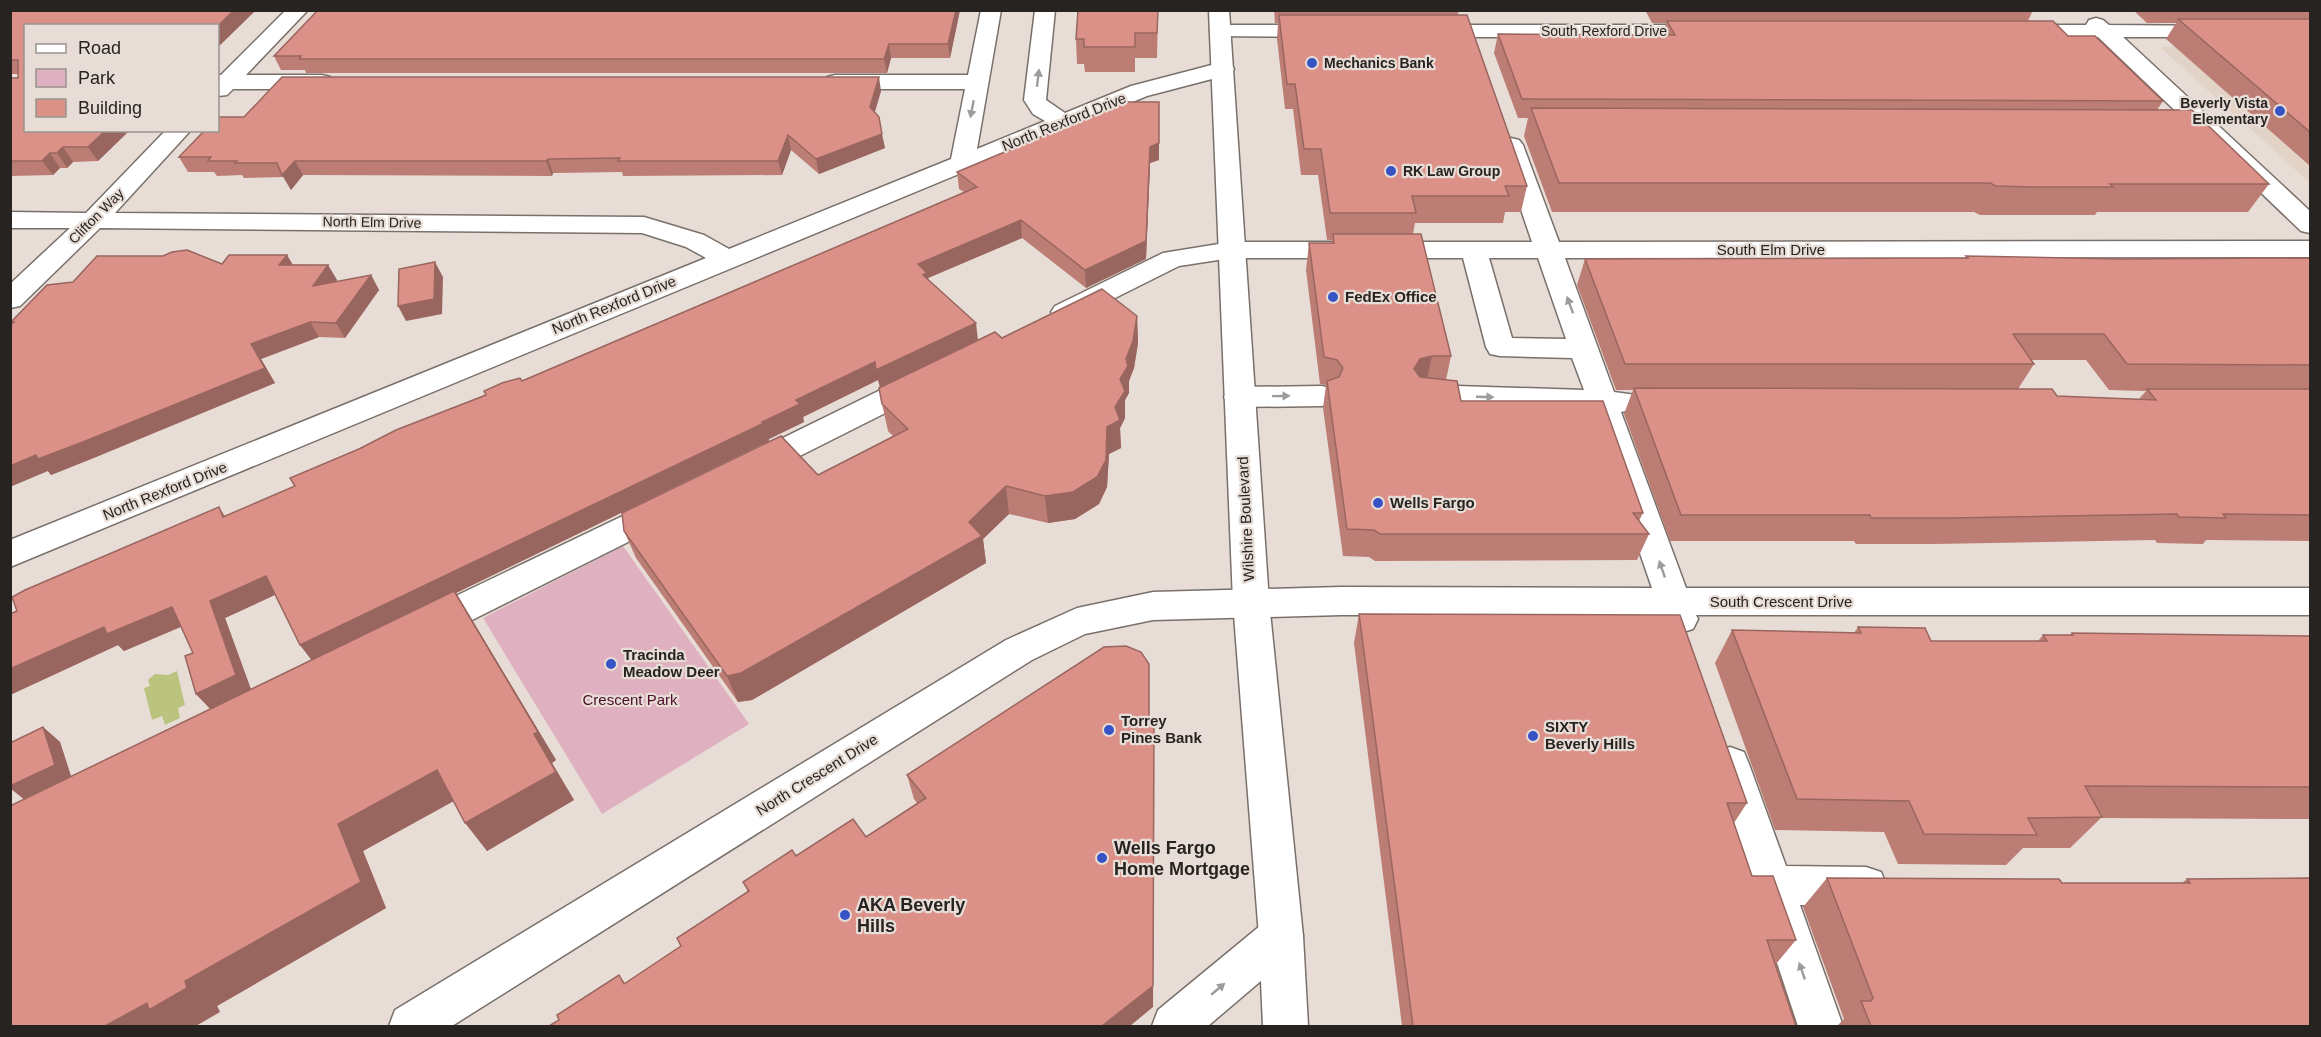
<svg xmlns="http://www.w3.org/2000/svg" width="2321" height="1037" viewBox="0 0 2321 1037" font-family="Helvetica,sans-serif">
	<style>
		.built { fill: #e3d2c6 }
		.green { fill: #dfb0bf }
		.water { fill: #bac47f }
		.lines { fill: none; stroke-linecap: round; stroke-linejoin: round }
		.minor-casing { stroke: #79706a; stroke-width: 3 }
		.major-casing { stroke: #79706a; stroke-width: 3 }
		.minor { fill: #fff; fill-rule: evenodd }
		.major { fill: #fff; fill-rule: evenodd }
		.wall { fill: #bc7d75; fill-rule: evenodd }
		.shaded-wall { fill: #99665f }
		.building { fill: #db9188; stroke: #99665f; stroke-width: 1.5 }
		.oneway { fill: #9e9c9b }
		.poi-dot { fill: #3652c4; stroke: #e7ddd6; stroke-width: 2 }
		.labels { text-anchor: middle; stroke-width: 4.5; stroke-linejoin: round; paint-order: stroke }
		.far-street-label { font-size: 14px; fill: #272321; stroke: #e7ddd6 }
		.far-poi-label { font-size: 14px; font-weight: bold; fill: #272321; stroke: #e7ddd6; text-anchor: start }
		.street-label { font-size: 15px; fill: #272321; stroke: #e7ddd6 }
		.poi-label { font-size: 15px; font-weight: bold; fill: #272321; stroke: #e7ddd6; text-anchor: start }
		.park-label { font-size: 15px; fill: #4c0d2b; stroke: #e7ddd6 }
		.near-poi-label { font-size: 18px; font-weight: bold; fill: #272321; stroke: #e7ddd6; text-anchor: start }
	</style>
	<rect width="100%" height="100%" fill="#e7ddd6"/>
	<!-- built -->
	<path class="built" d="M2160,47l150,1v135z"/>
	<!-- green -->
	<path class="green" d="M623,546l126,178 -147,90 -119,-196z"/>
	<!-- water -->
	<path class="water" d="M177,671l8,34 -7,3 2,10 -15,7 -3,-9 -10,4 -8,-32 6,-2 -2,-6 7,-6 13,1z"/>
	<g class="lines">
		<defs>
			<g id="minor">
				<path d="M286,10h22l-62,65h76l8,2 3,5 -3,5 -8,2h-89l-6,6 -9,1v-21h3z"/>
				<path d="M981,10h20l-24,139 68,-28 -12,-7 -9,-14 11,-90h20l-9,90 19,13 66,-27 92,-24 8,2 3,5 -3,5 -84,22 -1137,471v-27l696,-282 -20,-11 -44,-14 -542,-5 -80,78 -10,2v-24l60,-56h-60v-16l76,1 80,-83h25l-76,83 529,4 60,18 25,14 222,-90 14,-70h-130l-8,-2 -3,-5 3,-5 8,-2h133z"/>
				<path d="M2096,18l7,2 6,5 115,1 3,5 -3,5 -8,1h-93l187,174v22l-9,-2 -203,-194h-80l-8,-1 -3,-5 3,-5 8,-1h68l3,-5z"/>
				<path d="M1221,25h101l8,1 3,5 -3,5 -8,1 -109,-1 -3,-5 3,-5z"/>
				<path d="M1427,25h282l8,1 3,5 -3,5 -8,1h-282l-8,-1 -3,-5 3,-5z"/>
				<path d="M1511,138l8,2 4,5 36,97 751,-1v16l-745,1 49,134 22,3 4,7 -4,7 -15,3 65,176h624v27h-614l2,4 -5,10 -13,4 -13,-4 -6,-14h-320l-188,5 -68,14 -53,26 -580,366h-63l6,-16 611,-370 71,-32 76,-16 188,-5 311,1 -61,-177 -165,-6 -11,-3 -4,-7 4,-7 11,-3 158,5 -12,-32 -72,-2 -10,-2 -4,-7 -23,-89h-232l-52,8 -104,52 -10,3 -10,-3 -4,-6 4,-6 108,-53 68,-11h301l-33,-97 4,-5zM1489,258h49l28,81 -54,-1z"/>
				<path d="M922,372l11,3 4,7 -4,7 -171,86 -11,3 -11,-3 -5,-8 5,-8 171,-84z"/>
				<path d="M1322,386l11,3 4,7 -4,7 -11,3 -83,1 -11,-3 -4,-7 4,-7 11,-3z"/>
				<path d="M664,498l12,4 4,8 -4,8 -238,119 -13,4 -13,-4 -5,-10 5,-10 240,-115z"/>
				<path d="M1730,747l14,5 5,12 37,102 80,1 15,5 6,14 -6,14 -15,5h-66l43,121h-45l-87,-262 5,-12z"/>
				<path d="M1281,915l15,6 7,15 -7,15 -88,75h-56l6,-16 108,-89z"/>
			</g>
			<path id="major" d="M1209,10h20l40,592 34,334 5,90h-45l-4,-90 -26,-334z"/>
		</defs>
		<!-- minor casing -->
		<use href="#minor" class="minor-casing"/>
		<!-- major casing -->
		<use href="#major" class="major-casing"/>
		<!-- minor -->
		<use href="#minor" class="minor"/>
		<!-- major -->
		<use href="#major" class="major"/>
	</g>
	<!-- wall -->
	<g class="wall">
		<path d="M10,10h245v1l-37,36v-21l-88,104 -32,31 -25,1 -6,6h-7l-7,7 -43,1v-98h8v-4h-8z"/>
		<path d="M960,10l-10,48h-59l-4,15h-581l-1,-3h-24l-7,-14z"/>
		<path d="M1158,10l-1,48h-22v14h-50l-1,-8h-7l-1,-25z"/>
		<path d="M1274,10h185l-1,5 69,171 -6,26h-16l-2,11h-88l-2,11 38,122 -5,24 15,21 182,112 -4,8 10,13 -12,26 -262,1 -6,-4 -26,-1 -20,-148 3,-23 -6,-1 -14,-114 3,-27h22l1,-3h-5l-9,-65h-17l-8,-66h-8l-8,-70 1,-16h-3z"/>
		<path d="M1645,10h388l-5,11 40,15 95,65 -6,9 112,74 -21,28h-151l-2,3h-115l-6,-3h-422l-28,-76 4,-18h-10l-24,-65 4,-19 164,1 4,-12h-14z"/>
		<path d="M2133,10h177v156l-144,-127 10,-16h-29z"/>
		<path d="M881,91l-6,21 10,36 -66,26 -28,-24 -9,25 -159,1 -1,-4 -69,1 -1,3 -249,-1 -12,15 -7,-13 -40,1 -2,-3 -25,1 -3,-4h-26l-9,-15 65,-40z"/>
		<path d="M1159,160l-9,3 -4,96 -60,29 -64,-50 -94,40 1,2 49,60 24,-2 135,-22 1,27 -4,25 -5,13v12l-4,7v18l-5,10 1,20 -12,6 -2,33 -8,17 -24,15 -27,4 -39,-9 -26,25 3,24 -234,137 -14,2 -102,-144 -12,-27 194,-56 75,-39 -5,-5 -6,-27 32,-33 -36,9 -75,37 1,5 -35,17v2l-313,152 100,167 -4,3 22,37 -87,51 -33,-50 -91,50 23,57 -169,98 3,6 -195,-213 -15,-11v-45l33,-16 17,15 11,35 140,-68 -15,-15 -3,-41 -12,-26 -57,24 -6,-6 -108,50v-81l209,-107 6,9 70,-30 64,-37 127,-54 -2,-4 38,-10 442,-189 -5,-3 -2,-17zM275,595l25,50 12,15 -61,30 -26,-72z"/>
		<path d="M1966,256l155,3 189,-1v283l-104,-1 -3,4 -46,-1 -2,-3 -221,4h-78l-2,-3h-184l-46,-127 9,-24h-17l-39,-105 8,-26 380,-1zM2031,360h55l23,30 37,1 -7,8 -82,-3 -39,-7 16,-25z"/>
		<path d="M222,264l106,1 9,15 -2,2 36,-7 8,15 -34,48 -26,-1 -58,22 14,24 -179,74 -45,18 -3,-4 -36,-148 -1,-1 62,-40z"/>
		<path d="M1359,614l388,189 -13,20 18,53 44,64 -20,24 20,62h-394l-48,-383z"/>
		<path d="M1858,627l73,14h107l5,-6h27l2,-2 238,3v183l-209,-1 -31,30h-47l-17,17 -108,-1 -14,-32 -109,-2 -60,-167 17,-33 122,3z"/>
		<path d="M1149,722l4,285 -594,13 60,-45 6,8 56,-37 67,-54 -5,-10 53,-26 70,-19 51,-34 -3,-4 -7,-24z"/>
		<path d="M1827,878l235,5h120l5,-4 123,147h-473l7,-7 -41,-112z"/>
	</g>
	<!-- shaded-wall -->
	<g class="shaded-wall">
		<path d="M234,10l21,1 -37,36v-21z"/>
		<path d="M956,10h4l-10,48 -2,-14z"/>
		<path d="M889,44l2,14 -4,15 -3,-14z"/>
		<path d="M879,77l2,14 -9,30 -2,-14z"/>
		<path d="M106,130h24l-32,31 -10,-14z"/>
		<path d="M882,134l3,14 -66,26 -3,-15z"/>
		<path d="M788,135l3,15 -9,25 -4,-14z"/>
		<path d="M1159,143v17l-9,3 -4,96 -60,29 -1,-18 65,-123z"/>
		<path d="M63,147l10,15 -6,6 -10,-15z"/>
		<path d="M50,153l10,15 -7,7 -11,-14z"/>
		<path d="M548,159l5,14 -1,3 -6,-15z"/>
		<path d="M295,161l8,14 -12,15 -9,-15z"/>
		<path d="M1021,220l1,18 -94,40 2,12 -12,-26z"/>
		<path d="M287,255l9,15 -17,-5z"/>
		<path d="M435,262l8,15 -1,37 -36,7 -8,-15z"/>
		<path d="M328,265l9,15 -15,21 -9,-15z"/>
		<path d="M371,275l8,15 -34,48 -9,-15z"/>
		<path d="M1137,316l1,27 -4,25 -5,13v12l-4,7v18l-5,10 1,20 -12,6 -2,33 -8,17 -24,15 -27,4 -3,-27 62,-69z"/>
		<path d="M310,322l9,15 -58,22 14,24 -179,74 -45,18 -3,-4 -38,16v-21l26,-11 215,-111z"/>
		<path d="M976,323l2,17 -98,48 -2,-8 -75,37 1,5 -35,17v2l-313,152 100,167 -4,3 22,37 -87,51 -22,-28 91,-51 -243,-110 -13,-17 462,-223 34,-22 79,-38z"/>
		<path d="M1432,356l-6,27 -12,3v-17l6,-10z"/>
		<path d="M1006,486l3,28 -26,25 3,24 -234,137 -14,2 -11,-26 242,-154z"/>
		<path d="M266,576l13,17 -54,25 27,74 -40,19 -16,-17 14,-93z"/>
		<path d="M172,607l15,17 -63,27 -6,-6 -108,50v-26l94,-42z"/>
		<path d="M1154,722l-1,285 -23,19h-28z"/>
		<path d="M43,727l17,15 12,37 -46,22 -16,-13v-2z"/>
		<path d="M437,770l22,28 -96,53 23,57 -169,98 3,6 -24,14h-91l80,-45 153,-157z"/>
	</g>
	<!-- building -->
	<g class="building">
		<path d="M10,10h224l-16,16h-192v104h80l-18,17h-25l-6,6h-7l-8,8h-32v-83h8v-18h-8z"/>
		<path d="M318,10h638l-8,34h-59l-5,15h-585l2,-3h-27z"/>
		<path d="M1078,10h80l-1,23h-22v14h-51v-8h-8z"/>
		<path d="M1279,15h188l60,171h-22l4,10h-97l4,17h-86l-9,-64h-17l-9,-65h-8z"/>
		<path d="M2178,19h132v113z"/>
		<path d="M1667,21h386l15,15h27l68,65 -641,-2 -24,-65 177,1z"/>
		<path d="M282,77h597l-9,30 9,10 3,17 -66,25 -28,-24 -10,26h-160l2,-3 -72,1 -2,2h-251l-13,14 -5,-12h-42l2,-2h-29l3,-4h-32l26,-27h13v-12l1,-1h25z"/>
		<path d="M1124,102h35v41l-9,4 -4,94 -61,29 -64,-50 -103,44 9,9 -4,2 53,48 -100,47 -1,-8 -79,38 4,4 -38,18 2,1 -464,222 -34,-69 -56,25 26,74 -40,19 -11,-38 8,-3 -21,-46 -65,27 -3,-7 -94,42v-55l7,-3 -5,-14 13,-7 194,-83 4,10 72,-31 -5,-8 69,-29 37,-19 90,-35 -2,-4 18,-8 18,-5 2,3 455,-194 -20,-15z"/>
		<path d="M1531,108l661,2 77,74h-159l3,3h-82l-35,-1 -6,-3h-431z"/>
		<path d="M1333,234h88l30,122h-19l-12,3 -6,10 6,8 37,4 4,20h142l40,112h-10l16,21h-269l-6,-4 -27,-1 -20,-148 12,-4 4,-9 -6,-8 -13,-3 -15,-114h25z"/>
		<path d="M187,250l35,14 7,-9h58l-8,10h49l-15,21 58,-11 -35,48 -26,-1 -59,22 14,24 -182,74 -45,17 -2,-4 -26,11v-141l4,-3h-3l36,-37 26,-3 24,-26h66l9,-4z"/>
		<path d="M1966,256l155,3 189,-1v107l-183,-1 -23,-30h-91l21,30h-409l-40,-105 383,-1z"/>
		<path d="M435,262l-1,37 -36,7 1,-37z"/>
		<path d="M1102,289l35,27 -4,25 -7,18 2,7 -8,13 5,12 -10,16 5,13 -13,7 -1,33 -9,17 -24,15 -28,4 -39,-10 -37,36 13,14 -241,137 -14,3 -103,-145 -2,-18 159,-77 37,39 90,-46 -26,-25 -3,-16 116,-56 7,6z"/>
		<path d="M1634,388l418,1 5,7 99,4 -9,-11h163v126l-87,-1 3,4 -47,-1 -2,-3 -226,4h-80l-1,-3h-189z"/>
		<path d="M454,591l84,141 -4,2 22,38 -91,51 -28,-53 -99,54 23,58 -176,99 2,7 -38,22 -2,-7 -42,23h-95v-220z"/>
		<path d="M1359,614l321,1 67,188h-20l25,73h21l23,64h-29l29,86h-383z"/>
		<path d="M1858,627l67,1 6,13h116l-4,-6h30l-1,-2 238,3v151l-225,-1 17,31 -74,1 9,17 -113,-1 -15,-33 -112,-2 -65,-169 129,3z"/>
		<path d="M1126,646l15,6 8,12v58h5l-1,264 -51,40h-553l10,-6 -2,-5 62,-40 5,9 57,-38 -4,-8 72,-47 -6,-9 49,-32 4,6 57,-37 13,18 60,-39 -19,-23 197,-128z"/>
		<path d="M43,727l12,38 -45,21v-43z"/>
		<path d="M1827,878l232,1 3,4h128l-3,-4 123,-1v148h-439l-10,-25h10l2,-3z"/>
	</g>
	<!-- one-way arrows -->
	<defs><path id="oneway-solid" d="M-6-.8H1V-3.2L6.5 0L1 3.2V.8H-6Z" transform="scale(1.5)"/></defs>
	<g class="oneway">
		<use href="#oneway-solid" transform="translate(1038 78) rotate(-83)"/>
		<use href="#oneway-solid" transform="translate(972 109) rotate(101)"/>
		<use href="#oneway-solid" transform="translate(1570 305) rotate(-110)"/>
		<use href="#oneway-solid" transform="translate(1281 396) rotate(-1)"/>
		<use href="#oneway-solid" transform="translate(1485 397) rotate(2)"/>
		<use href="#oneway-solid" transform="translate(1662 569) rotate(-109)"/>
		<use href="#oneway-solid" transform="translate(1802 971) rotate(-109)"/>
		<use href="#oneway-solid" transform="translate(1218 989) rotate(-40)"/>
	</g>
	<!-- markers -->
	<g class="poi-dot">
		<circle cx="1312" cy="63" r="6"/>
		<circle cx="2280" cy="111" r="6"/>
		<circle cx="1391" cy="171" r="6"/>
		<circle cx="1333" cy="297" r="6"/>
		<circle cx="1378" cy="503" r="6"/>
		<circle cx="611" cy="664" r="6"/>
		<circle cx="1109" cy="730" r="6"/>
		<circle cx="1533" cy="736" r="6"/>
		<circle cx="1102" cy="858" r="6"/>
		<circle cx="845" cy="915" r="6"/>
	</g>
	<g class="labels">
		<!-- far-street labels -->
		<g class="far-street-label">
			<text x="1604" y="36">South Rexford Drive</text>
			<text transform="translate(96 216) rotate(-45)" y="5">Clifton Way</text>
			<text transform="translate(372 222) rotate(1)" y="5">North Elm Drive</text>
		</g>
		<!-- far-poi labels -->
		<g class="far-poi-label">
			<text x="1324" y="68">Mechanics Bank</text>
			<text x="2268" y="108" text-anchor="end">Beverly Vista<tspan x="2268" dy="16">Elementary</tspan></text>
			<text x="1403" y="176">RK Law Group</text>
		</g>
		<!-- street labels -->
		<g class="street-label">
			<text transform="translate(1064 122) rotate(-22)" y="5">North Rexford Drive</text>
			<text x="1771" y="255">South Elm Drive</text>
			<text transform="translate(614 305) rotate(-22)" y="5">North Rexford Drive</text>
			<text transform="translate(165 491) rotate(-22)" y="5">North Rexford Drive</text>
			<text transform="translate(1246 519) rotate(-93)" y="5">Wilshire Boulevard</text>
			<text x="1781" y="607">South Crescent Drive</text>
			<text transform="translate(817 775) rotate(-32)" y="5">North Crescent Drive</text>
		</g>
		<!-- poi labels -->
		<g class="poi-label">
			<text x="1345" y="302">FedEx Office</text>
			<text x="1390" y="508">Wells Fargo</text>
			<text x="623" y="660">Tracinda<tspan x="623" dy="17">Meadow Deer</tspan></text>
			<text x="1121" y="726">Torrey<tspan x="1121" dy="17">Pines Bank</tspan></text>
			<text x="1545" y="732">SIXTY<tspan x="1545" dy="17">Beverly Hills</tspan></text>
		</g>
		<!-- park labels -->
		<g class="park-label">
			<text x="630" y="705">Crescent Park</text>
		</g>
		<!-- near-poi labels -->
		<g class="near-poi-label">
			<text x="1114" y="854">Wells Fargo<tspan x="1114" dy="21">Home Mortgage</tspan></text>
			<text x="857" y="911">AKA Beverly<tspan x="857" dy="21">Hills</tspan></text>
		</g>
	</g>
	<!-- border -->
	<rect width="2321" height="1037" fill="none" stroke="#272321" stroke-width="24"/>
	<!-- legend -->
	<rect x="24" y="24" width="195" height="108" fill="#e7ddd6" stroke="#9a938e" stroke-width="1.5"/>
	<rect x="36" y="44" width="30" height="9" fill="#ffffff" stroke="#9a938e" stroke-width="1.5"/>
	<text x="78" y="54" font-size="18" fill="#272321">Road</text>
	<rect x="36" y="69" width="30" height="18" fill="#dfb0bf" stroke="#9a938e" stroke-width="1.5"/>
	<text x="78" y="84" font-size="18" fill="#272321">Park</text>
	<rect x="36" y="99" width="30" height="18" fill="#db9188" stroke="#9a938e" stroke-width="1.5"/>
	<text x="78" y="114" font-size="18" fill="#272321">Building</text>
</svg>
